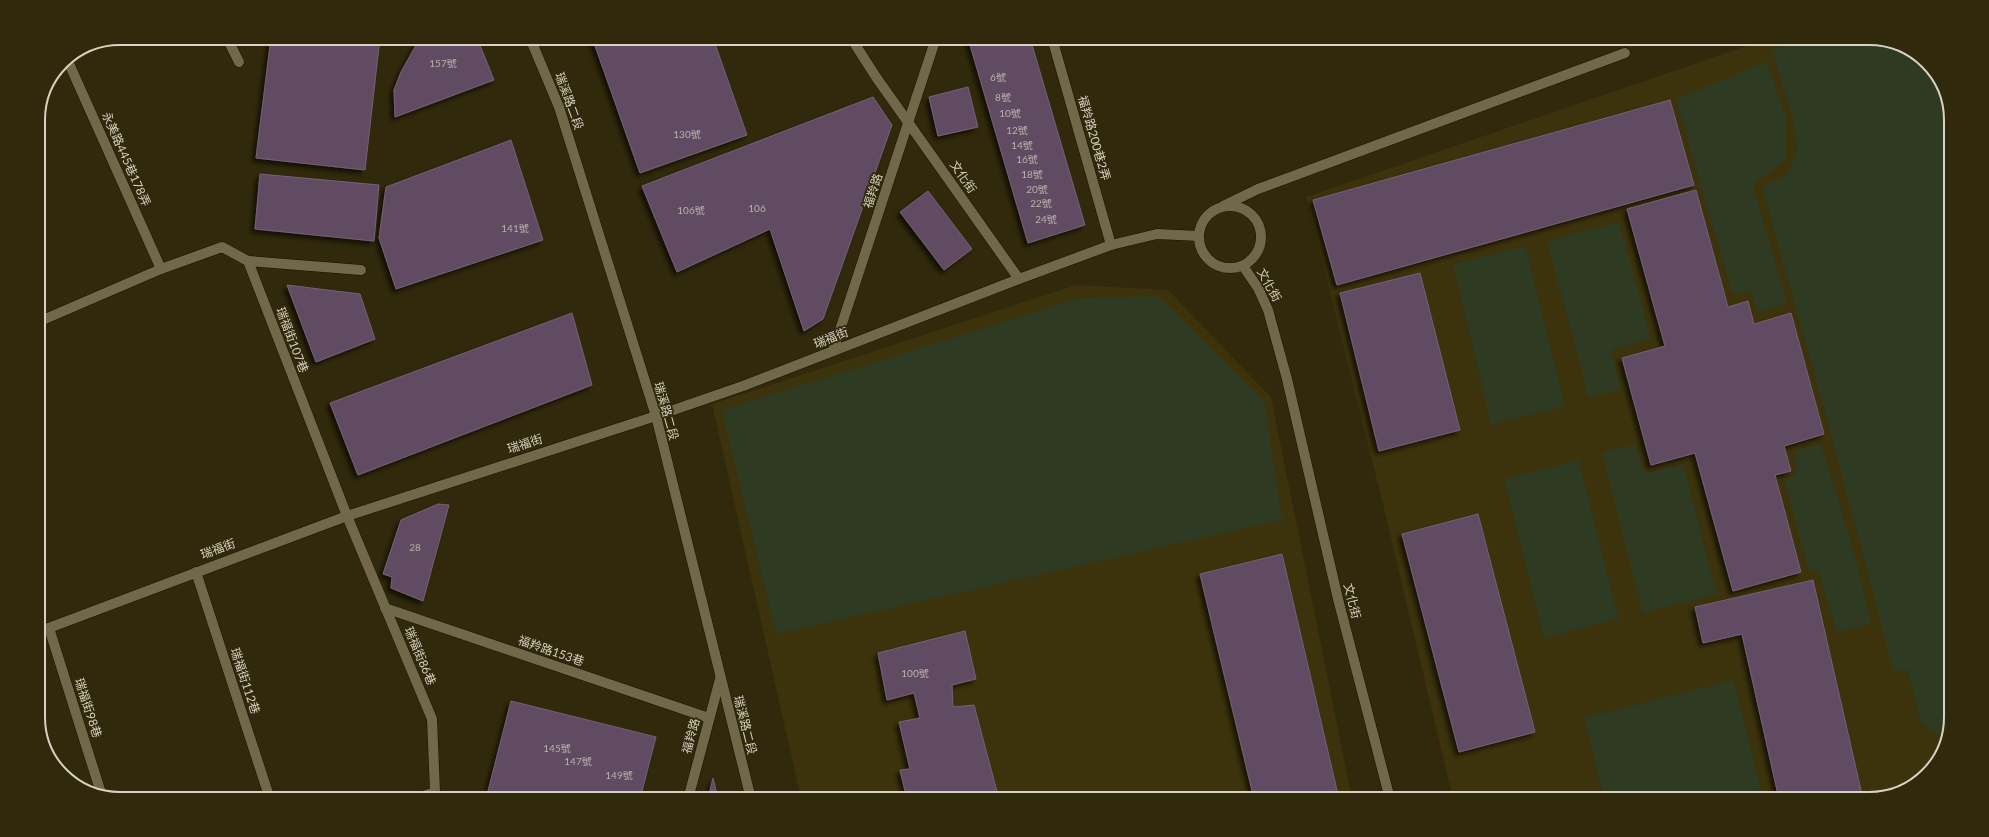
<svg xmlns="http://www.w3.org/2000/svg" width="1989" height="837" viewBox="0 0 1989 837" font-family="Lato,'Noto Sans TC',sans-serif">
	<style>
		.built { fill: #3c320c }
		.green { fill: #2e3a21 }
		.building { fill: #604b62; stroke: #766078; filter: url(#shadow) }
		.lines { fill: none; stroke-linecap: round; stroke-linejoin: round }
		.service-casing { stroke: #181100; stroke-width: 11 }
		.minor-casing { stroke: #181100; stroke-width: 11 }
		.tertiary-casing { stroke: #181100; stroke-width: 11 }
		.service { stroke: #706849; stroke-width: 10 }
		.minor { stroke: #706849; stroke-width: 10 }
		.tertiary { stroke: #706849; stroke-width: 10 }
		.labels { text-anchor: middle; stroke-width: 3.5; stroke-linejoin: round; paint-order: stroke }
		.number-label { font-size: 10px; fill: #b9b0aa }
		.street-label { font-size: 12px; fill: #d7d2c2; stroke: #30290b }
		.rim { fill: none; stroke: #d7d2c2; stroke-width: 2 }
	</style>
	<defs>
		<filter id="shadow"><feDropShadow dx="-3.5" dy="3.5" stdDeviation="2" flood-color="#0009"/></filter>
	</defs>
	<rect width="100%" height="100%" fill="#30290b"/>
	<!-- built -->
	<g class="built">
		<path d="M1770,38h99l31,6 37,30 14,41v602l-6,31 -30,37 -45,14h-417l-74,-311 -73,-291z"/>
		<path d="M1076,285l92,5 103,107 81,402h-551l-89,-395z"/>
	</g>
	<!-- green -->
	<g class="green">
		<path d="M1805,38h64l31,6 37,30 14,41v602l-2,13 -11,4 -16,-10 -15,-55 -13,4 -65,-247 -67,-239 25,-13 10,-24 -4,-30 -21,-70z"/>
		<path d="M1766,61l20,56v43l-33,25 34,118 -29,10 -7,-22 -18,4 -57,-195z"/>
		<path d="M1619,222l32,117 -40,11 10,39 -32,9 -42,-157z"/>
		<path d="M1526,246l39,161 -74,17 -38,-160z"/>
		<path d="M1158,296l107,107 17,117 -506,114 -54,-224 358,-112z"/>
		<path d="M1636,444l8,30 39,-10 34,130 -74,19 -41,-160z"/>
		<path d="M1821,444l35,114 15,65 -34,10 -19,-64 -9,2 -25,-92 12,-4 -1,-24z"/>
		<path d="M1579,460l40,159 -75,19 -40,-159z"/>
		<path d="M1734,680l29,119h-159l-20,-81z"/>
	</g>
	<!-- building -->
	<g class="building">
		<path d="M271,38h109l-15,132 -109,-12z"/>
		<path d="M420,38h57l17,42 -99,37 -1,-27 7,-18z"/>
		<path d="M598,38h115l34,97 -107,38 -47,-133z"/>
		<path d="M968,38h62l55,187 -57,18z"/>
		<path d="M968,87l10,40 -40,9 -9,-39z"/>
		<path d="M873,97l19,28 -69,194 -19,12 -34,-102 -93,43 -35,-86z"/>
		<path d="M1670,100l24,85 -357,100 -24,-85z"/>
		<path d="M511,140l32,100 -147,49 -17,-51 7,-51z"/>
		<path d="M260,174l119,11 -5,56 -119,-12z"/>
		<path d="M1696,190l32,117 20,-6 6,23 37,-11 33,121 -40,12 7,25 -16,4 26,97 -68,19 -38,-138 -44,12 -29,-107 43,-12 -38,-137z"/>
		<path d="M928,191l44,58 -28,21 -44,-58z"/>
		<path d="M1420,273l40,157 -81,21 -39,-158z"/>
		<path d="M287,285l73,9 15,45 -59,23z"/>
		<path d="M572,313l20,72 -234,90 -28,-72z"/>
		<path d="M438,504l11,1 -26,96 -32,-13 1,-11 -9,-3 18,-54z"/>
		<path d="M1478,514l57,218 -76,20 -57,-218z"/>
		<path d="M1282,554l57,245h-85l-54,-225z"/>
		<path d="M1813,580l50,219h-84l-37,-165 -39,9 -8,-36z"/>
		<path d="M965,631l11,48 -24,6 1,22 21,-2 25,94h-92l-7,-29 10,-1 -11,-47 21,-4 -6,-25 -27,7 -9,-47z"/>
		<path d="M511,701l145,36 -16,62h-154z"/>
		<path d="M713,778l5,21h-10z"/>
	</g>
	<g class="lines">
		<defs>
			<g id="service">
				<path d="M227,38l12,24"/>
				<path d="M1052,38l59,207"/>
				<path d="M67,59l94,210"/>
				<path d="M1223,206l35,-17 367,-136"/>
				<path d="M196,572l74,227"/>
				<path d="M385,608l324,110"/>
				<path d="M49,628l53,168"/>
			</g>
			<g id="minor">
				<path d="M851,38l25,39 143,202 92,-34 46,-11 42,2"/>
				<circle cx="1230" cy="237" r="31"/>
				<path d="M248,261l113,9"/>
				<path d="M1243,266l15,22 10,22 19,69 51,220 52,200"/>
				<path d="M38,322l123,-53 61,-22 26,14 99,255 85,203 3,73 -21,7"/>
				<path d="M833,351l103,-313"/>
				<path d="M38,632l309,-116 309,-100 87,-30 276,-107"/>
				<path d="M688,799l32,-120"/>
			</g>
			<path id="tertiary" d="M530,38l29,69 97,309 95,383"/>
		</defs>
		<!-- service casing -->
		<use href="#service" class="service-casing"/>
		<!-- minor casing -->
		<use href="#minor" class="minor-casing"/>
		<!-- tertiary casing -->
		<use href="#tertiary" class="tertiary-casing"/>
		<!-- service -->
		<use href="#service" class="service"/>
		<!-- minor -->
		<use href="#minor" class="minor"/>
		<!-- tertiary -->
		<use href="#tertiary" class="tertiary"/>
	</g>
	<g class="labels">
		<!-- number labels -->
		<g class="number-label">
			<text x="443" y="67">157號</text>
			<text x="998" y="81">6號</text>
			<text x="1003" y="101">8號</text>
			<text x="1010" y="117">10號</text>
			<text x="1017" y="134">12號</text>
			<text x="687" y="138">130號</text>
			<text x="1022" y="149">14號</text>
			<text x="1027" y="163">16號</text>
			<text x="1032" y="178">18號</text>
			<text x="1037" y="193">20號</text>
			<text x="1041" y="207">22號</text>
			<text x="757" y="212">106</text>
			<text x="691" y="214">106號</text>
			<text x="1046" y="223">24號</text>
			<text x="515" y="232">141號</text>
			<text x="415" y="551">28</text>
			<text x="915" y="677">100號</text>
			<text x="557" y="752">145號</text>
			<text x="578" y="765">147號</text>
			<text x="619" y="779">149號</text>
		</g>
		<!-- street labels -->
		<g class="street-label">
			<text transform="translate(569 101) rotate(70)" y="4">瑞溪路二段</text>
			<text transform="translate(1094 138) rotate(74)" y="4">福羚路200巷2弄</text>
			<text transform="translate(126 159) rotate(66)" y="4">永美路445巷178弄</text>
			<text transform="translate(963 177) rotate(55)" y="4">文化街</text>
			<text transform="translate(873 191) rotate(-72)" y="4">福羚路</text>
			<text transform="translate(1269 285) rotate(61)" y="4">文化街</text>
			<text transform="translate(831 338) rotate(-21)" y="4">瑞福街</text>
			<text transform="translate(292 340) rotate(69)" y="4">瑞福街107巷</text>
			<text transform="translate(666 411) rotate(74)" y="4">瑞溪路二段</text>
			<text transform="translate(525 444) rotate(-18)" y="4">瑞福街</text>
			<text transform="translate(218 549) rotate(-20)" y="4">瑞福街</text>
			<text transform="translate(1352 601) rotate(76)" y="4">文化街</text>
			<text transform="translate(551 651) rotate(19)" y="4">福羚路153巷</text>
			<text transform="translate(420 656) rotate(67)" y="4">瑞福街86巷</text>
			<text transform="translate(245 681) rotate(72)" y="4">瑞福街112巷</text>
			<text transform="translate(88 708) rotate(72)" y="4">瑞福街98巷</text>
			<text transform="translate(745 725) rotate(76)" y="4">瑞溪路二段</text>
			<text transform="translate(691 736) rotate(-75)" y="4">福羚路</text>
		</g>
	</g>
	<!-- crop -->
	<path d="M0 0H1989V837H0ZM120 45H1869A75 75 0 0 1 1944 120V717A75 75 0 0 1 1869 792H120A75 75 0 0 1 45 717V120A75 75 0 0 1 120 45Z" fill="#30290b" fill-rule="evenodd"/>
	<path class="rim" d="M120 45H1869A75 75 0 0 1 1944 120V717A75 75 0 0 1 1869 792H120A75 75 0 0 1 45 717V120A75 75 0 0 1 120 45Z"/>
</svg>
